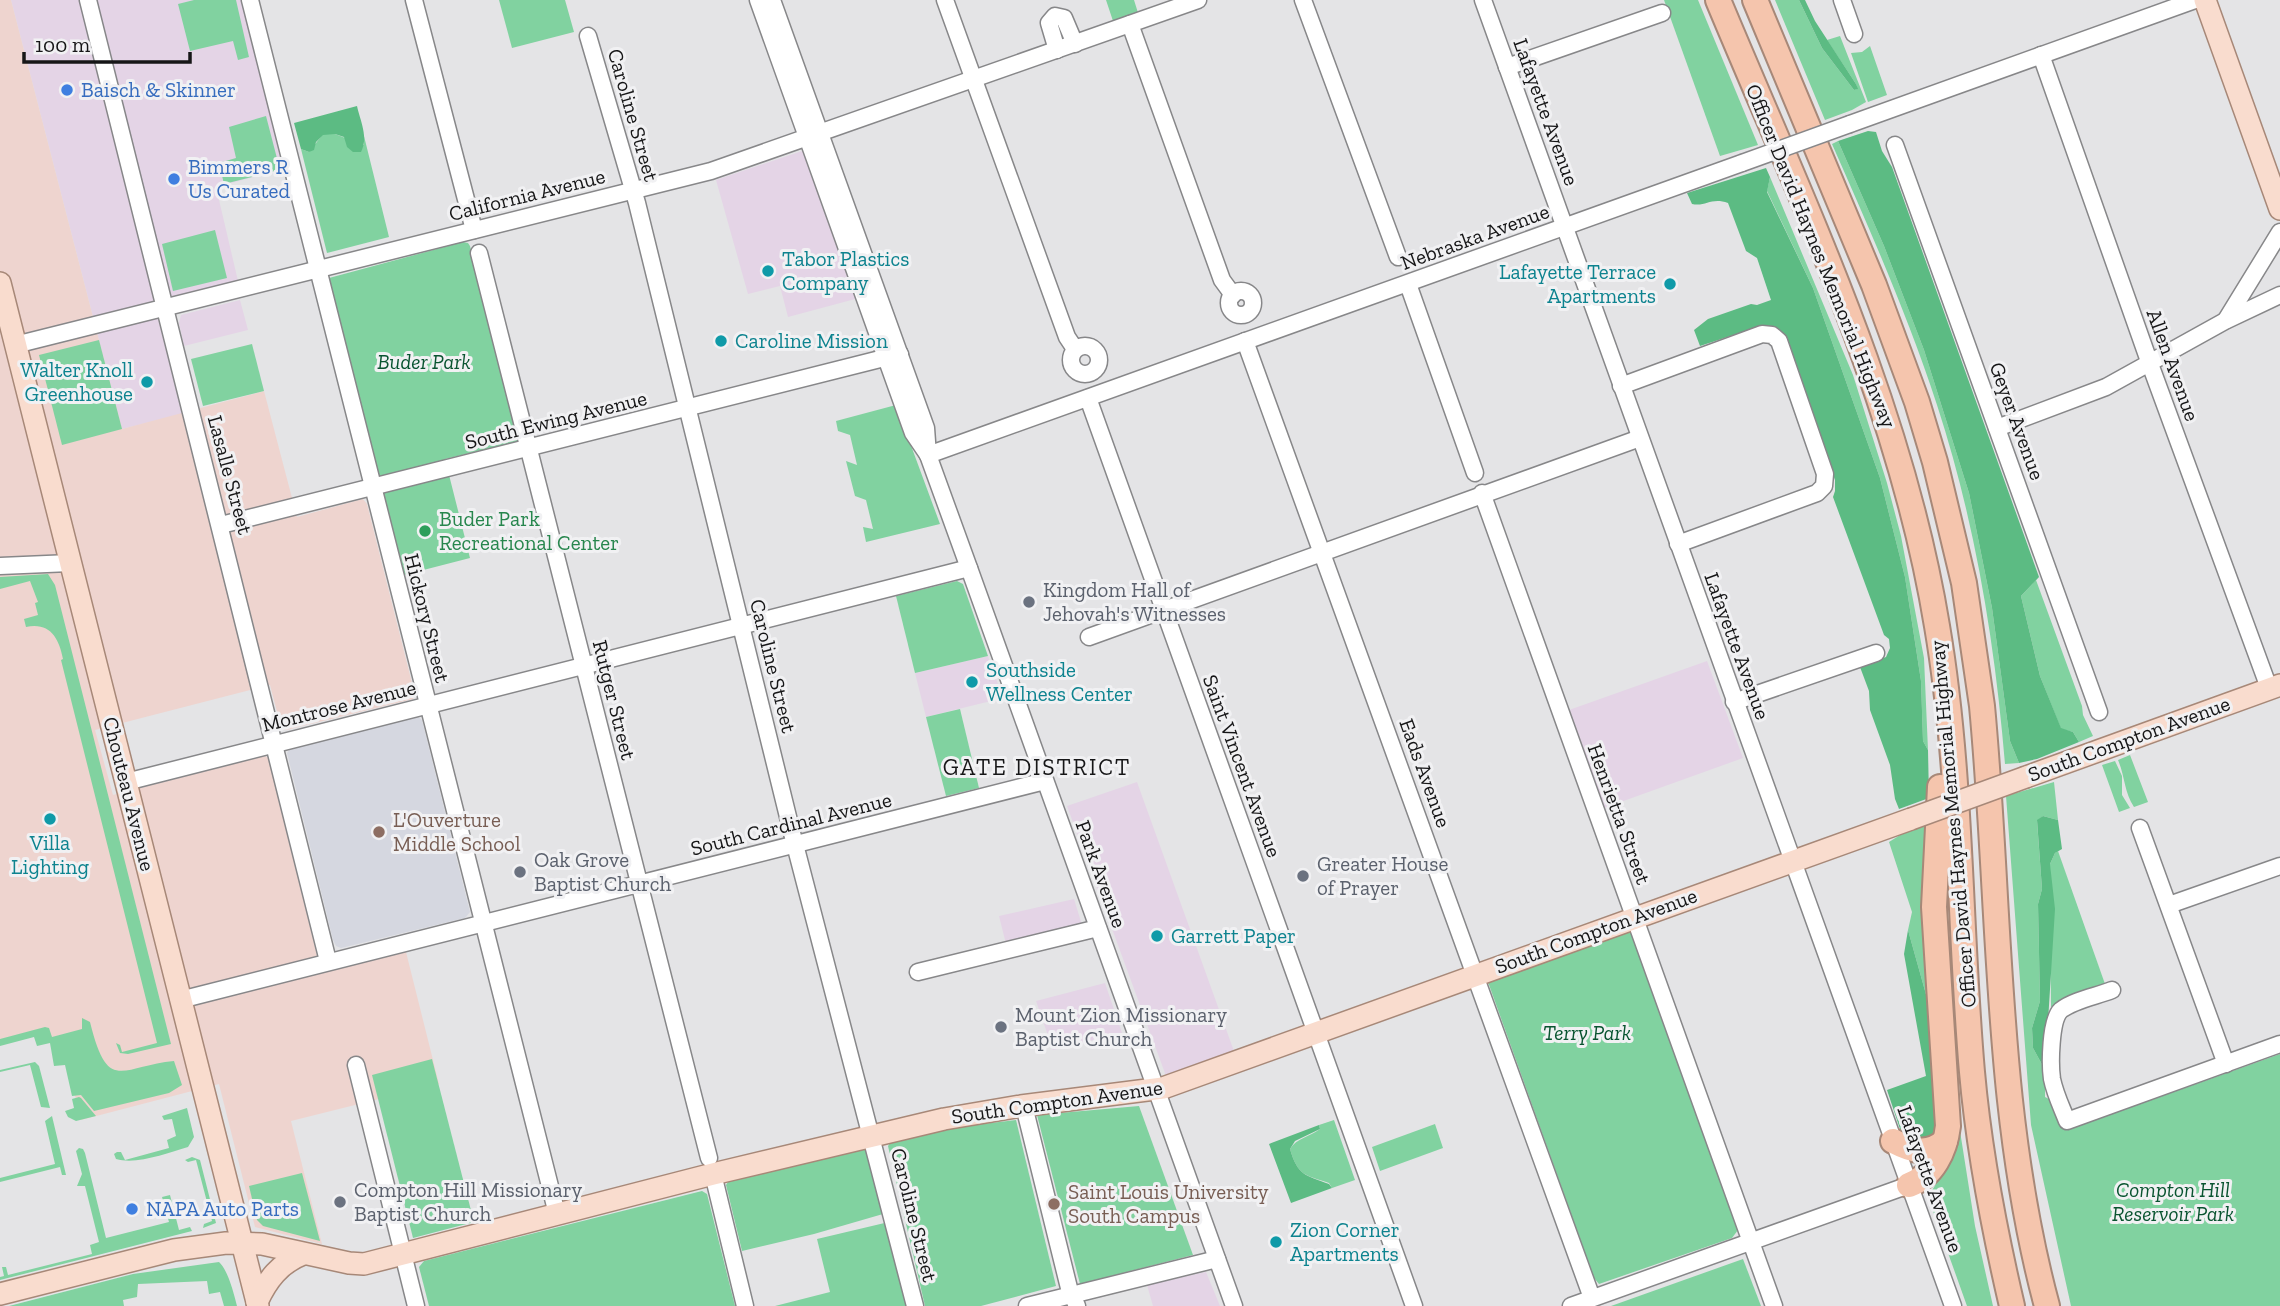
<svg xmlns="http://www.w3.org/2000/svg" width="2280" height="1306" viewBox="0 0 2280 1306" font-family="'Zilla Slab',serif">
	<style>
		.commercial { fill: #e4d4e6 }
		.industrial { fill: #eed4cf }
		.built { fill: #d5d7e0 }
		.green { fill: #81d2a0 }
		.forest { fill: #5cbb83 }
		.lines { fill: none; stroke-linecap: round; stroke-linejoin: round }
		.minor-casing { stroke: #878789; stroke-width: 19 }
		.major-casing { stroke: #a78878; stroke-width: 24 }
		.highway-casing { stroke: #a78878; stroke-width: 28 }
		.minor { stroke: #fff; stroke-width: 16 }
		.major { stroke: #f9dcce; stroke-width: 21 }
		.highway { stroke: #f5c5ad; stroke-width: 24 }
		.minor-bridge-casing { stroke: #878789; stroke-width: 19; stroke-linecap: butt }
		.major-bridge-casing { stroke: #a78878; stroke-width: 24; stroke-linecap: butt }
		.minor-bridge { stroke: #fff; stroke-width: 16 }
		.major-bridge { stroke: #f9dcce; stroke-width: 21 }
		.shop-dot { fill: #3f7fe0; stroke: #f1f1f3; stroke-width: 2.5 }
		.culture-dot { fill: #0f9aa8; stroke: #f1f1f3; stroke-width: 2.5 }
		.leisure-dot { fill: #2e9e5b; stroke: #f1f1f3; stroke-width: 2.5 }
		.worship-dot { fill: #6b7280; stroke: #f1f1f3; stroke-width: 2.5 }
		.education-dot { fill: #8d6e63; stroke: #f1f1f3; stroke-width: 2.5 }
		.labels { text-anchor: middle; stroke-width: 6; stroke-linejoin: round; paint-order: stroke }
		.shop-label { font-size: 21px; fill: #366cbe; stroke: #f1f1f3; text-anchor: start }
		.street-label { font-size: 21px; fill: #161617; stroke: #f1f1f3 }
		.culture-label { font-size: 21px; fill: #0d838f; stroke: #f1f1f3; text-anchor: start }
		.park-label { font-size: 21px; font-style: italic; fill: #095430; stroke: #f1f1f3 }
		.leisure-label { font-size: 21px; fill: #27864d; stroke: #f1f1f3; text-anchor: start }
		.worship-label { font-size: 21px; fill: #5b616d; stroke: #f1f1f3; text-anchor: start }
		.education-label { font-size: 21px; fill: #785e54; stroke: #f1f1f3; text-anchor: start }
		.neighbourhood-label { font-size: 23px; letter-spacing: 2px; fill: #161617; stroke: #f1f1f3 }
	</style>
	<rect width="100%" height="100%" fill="#e4e4e6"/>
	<!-- commercial -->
	<g class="commercial">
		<path d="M11,0h231l42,169 -68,18 22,94 -83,21 27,112 -60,15z"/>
		<path d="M802,151l4,3 53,144 -71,19 -8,-31 -32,8 -32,-114z"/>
		<path d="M240,300l8,30 -64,16 -5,-23 2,-8z"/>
		<path d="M988,656l15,42 -77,19 -11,-44z"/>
		<path d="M1707,661l36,97 -139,50 -35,-98z"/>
		<path d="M1137,782l98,272 -69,22 -99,-270z"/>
		<path d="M1074,899l8,26 -76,19 -7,-28z"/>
		<path d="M1105,983l17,50 -69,17 -17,-49z"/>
		<path d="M1206,1272l14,34h-67l-6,-21z"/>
	</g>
	<!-- industrial -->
	<path class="industrial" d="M0,0h11l111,429 142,-38 33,126 62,-17 4,-1 4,5 48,191 -2,4 -127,31 -3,-1 -3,-6 -10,-38 -175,45 18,65 152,-39 4,2 52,214 85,-20 33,132 -148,37 31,123 -67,-17 -36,-143 -138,36 -15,-60 -10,2 -8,-33 -48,12z"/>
	<!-- built -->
	<path class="built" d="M418,717l4,3 48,192 -5,6 -124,30 -5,-2 -3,-6 -46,-187 3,-4z"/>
	<!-- green -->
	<g class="green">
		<path d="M194,0h42l13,57 -11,3 -5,-19 -43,10 -12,-47z"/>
		<path d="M499,0h66l9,32 -62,16z"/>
		<path d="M1106,0h28l5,16 -26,5z"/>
		<path d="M1664,0h34l60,145 -38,11z"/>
		<path d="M1775,0h24l23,48 32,42 3,-1 -1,-5 -29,-44 13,-4 26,66 -14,8 -27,10z"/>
		<path d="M1870,46l17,49 -19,7 -17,-49 11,-1z"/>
		<path d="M266,116l14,54 -56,14 -5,-21 17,-5 -7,-31z"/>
		<path d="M323,134h12l29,11v-9l25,101 -62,16 -26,-104 8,3z"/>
		<path d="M1838,141l46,105 40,104 45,143 23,115 18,133 9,22 -14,1c-10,-121 -30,-243 -68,-359 -29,-89 -67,-175 -105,-261z"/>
		<path d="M1770,177l83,198 34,108 14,53 23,122 4,92 -5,-9 -2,-60 -16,-104 -25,-99 -67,-190 -46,-97z"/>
		<path d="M215,230l12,48 -54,13 -11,-47z"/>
		<path d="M463,242l5,1 2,3 48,193 -2,3 -71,17 25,99 -66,17 -75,-297z"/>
		<path d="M99,340l23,89 -60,16 -23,-90z"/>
		<path d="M252,344l12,47 -61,15 -12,-47z"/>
		<path d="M896,405l44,119 -74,18 -3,-15 10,2 -7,-29 -11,-4 -9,-35 11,4 -7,-30 -12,-4 -2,-10z"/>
		<path d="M48,574l7,11 116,459 -43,10 -8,-1 -4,-10 4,2 2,7 35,-9 -96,-383 2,-1c-4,-21 -13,-37 -37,-32l-2,-8 14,-4 -3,-12 3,-1 -8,-21 -30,8v-12z"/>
		<path d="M2036,580l46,126 1,9 10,21 -14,6 -6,-10 -12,-3 -21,-53 -19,-80z"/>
		<path d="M957,581l6,3 25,72 -73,17 -19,-77z"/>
		<path d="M960,709l19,79 -33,8 -20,-79z"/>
		<path d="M2130,755l18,47 -14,5c-10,-15 -9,-31 -16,-47z"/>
		<path d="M2115,761l7,15v19l8,13 -11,4 -17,-47z"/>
		<path d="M2054,782l4,38 -15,-4 -6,5 5,68 -4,15 2,97 -8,27 1,20 12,22v27l4,2 9,23 9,8 213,-76v252h-209l-40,-181 -25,-329z"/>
		<path d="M1932,823l5,186 -10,-11 -19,-68 4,-18 -23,-70 16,-10z"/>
		<path d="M2058,851l47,133 -2,3 -52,20 -1,-143 5,-11z"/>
		<path d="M1630,930l108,300 -6,8 -133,46 -5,-6 -106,-296z"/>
		<path d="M82,1018l8,4c18,73 31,44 84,39l8,24 -13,8 -75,18 -13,-16 -9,1 -7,-31 -11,1 -4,-23 -13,3 -3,-9 -34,9v-7l45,-12 4,1 3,9 30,-8z"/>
		<path d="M432,1059l42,163 -61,16 -41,-163z"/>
		<path d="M35,1062l4,4 11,42 -9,-1 -11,-42 -30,7v-2z"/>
		<path d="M79,1097l2,1 15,18 -20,5 -8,-4 -3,-6 9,-3 -2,-9z"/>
		<path d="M1139,1106l54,149 -113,29 -43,-169z"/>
		<path d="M187,1108l7,29 -6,10c-21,6 -51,18 -72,12l-2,-5 3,-2h4l4,8 44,-12 -2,-8 9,-4 -4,-17 -8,1 -2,-4z"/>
		<path d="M52,1116l14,59h-4l-2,-8 -60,15v-4l55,-14 -10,-43z"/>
		<path d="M1016,1120l40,166 -75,20h-56l-37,-160 2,-3 59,-15z"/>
		<path d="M1334,1120l21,60 -23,8 -3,-5c-24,-8 -31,-7 -39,-34 7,-11 19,-12 30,-20l-1,-4z"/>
		<path d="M1435,1124l8,24 -63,23 -8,-24z"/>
		<path d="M1957,1129l3,2 15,95 18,80h-26l-39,-109 20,-33z"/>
		<path d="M79,1148l4,1 2,4 21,85 63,-16 -7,-25 8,-2 9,35 11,-3 2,4 -192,49v-3l4,-1 -2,-9h4l2,8 84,-21 -2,-9 9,-3 -14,-56h-8l5,-12 -6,-23z"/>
		<path d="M864,1148l3,3 16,63 -69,20 -72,17 -16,-66 2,-3z"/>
		<path d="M192,1157l8,3 16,63 -13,5 1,-4 8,-3 -16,-61 -8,2 -3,-2z"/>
		<path d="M302,1173l18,68 -57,-15 -6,-6 -8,-34z"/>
		<path d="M702,1191l5,3 28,112h-306l-10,-39 5,-6z"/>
		<path d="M893,1221l19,85h-137l55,-14 -13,-53z"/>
		<path d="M1743,1259l18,47h-150z"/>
		<path d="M219,1262c9,8 15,32 18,44h-13l-4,-14 -11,2 -2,-13 -69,3 -1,13 -14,3 1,6h-115l124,-32z"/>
	</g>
	<!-- forest -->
	<g class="forest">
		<path d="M1799,0h6l10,21 41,63 2,5 -4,1 -32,-42z"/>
		<path d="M357,106c3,14 12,32 4,46h-8l-6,-5 -3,-10 -9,-3 -12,1 -7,7 -2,8 -5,2 -8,-3 -7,-26z"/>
		<path d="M1868,131l8,1 6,19 10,16 147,410 -18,19 19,80 21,52 12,4 6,10 -42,17 -18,4 -9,-22 -18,-133 -23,-115 -45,-143 -40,-104 -46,-105z"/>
		<path d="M1766,168l4,9 -3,15 46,96 67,190 25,99 16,104 2,60 5,9 1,48 -30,11 -4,-10 -5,-34 -20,-55 -1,-19 -9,-24 26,-10 4,-9 -1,-9 -5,-4 -51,-138 2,-6v-11l-50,-140 -13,-12 -11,-2 -61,20 -6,-16 14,-11 43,-15 6,1 14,-5 -14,-42 -11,-7 -18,-48c-17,-6 -22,4 -36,1l-5,-11z"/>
		<path d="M2043,816l15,4 4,29 -7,4 -5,11 5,45 -10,161 -12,-22 -1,-20 8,-27 -2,-97 4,-15 -5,-69z"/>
		<path d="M1908,930l19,68 10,11 2,113 -7,17 -16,3 -15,-10 -14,-42 39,-14 -22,-122z"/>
		<path d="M1319,1125l1,4 -25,12 -5,8c8,27 15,26 39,35l3,4 -41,15 -22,-59z"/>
	</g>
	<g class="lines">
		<defs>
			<g id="minor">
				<path d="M88,0l240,961"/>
				<path d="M250,0l305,1206"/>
				<path d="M414,0l60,230"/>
				<path d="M758,0l155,433 15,22 41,113 265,738"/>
				<path d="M772,0l154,428 2,27"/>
				<path d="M945,0l122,337 8,12"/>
				<path d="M1303,0l95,257"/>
				<path d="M1483,0l470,1306"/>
				<path d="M1842,0l12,34"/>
				<path d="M1130,24l92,256 11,15"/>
				<path d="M588,36l49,167 155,630 123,473"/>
				<path d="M1057,50l-8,-27 6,-7 9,2 11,26"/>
				<path d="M2041,55l109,309 119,324"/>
				<path d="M1507,67l155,-54"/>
				<path d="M1850,124l345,-124"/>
				<path d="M1895,145l204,567"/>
				<path d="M479,253l230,905"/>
				<path d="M1408,284l67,189"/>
				<circle cx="1241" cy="303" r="12"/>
				<path d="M2226,320l54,-88"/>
				<path d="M1245,341l347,957"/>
				<path d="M15,345l696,-174 487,-171"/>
				<circle cx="1085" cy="360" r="14"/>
				<path d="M1621,386l141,-52 10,1 7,6 46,133 -1,12 -7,7 -139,51"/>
				<path d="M1088,398l326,908"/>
				<path d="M1997,428l109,-41 119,-66 55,-26"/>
				<path d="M928,455l814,-292"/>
				<path d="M1482,493l292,813"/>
				<path d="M221,525l679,-171"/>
				<path d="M0,566l70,-3"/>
				<path d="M1089,637l551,-199"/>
				<path d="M1734,702l142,-49"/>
				<path d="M126,782l843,-214"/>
				<path d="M2140,828l86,236"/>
				<path d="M2169,905l111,-39"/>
				<path d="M918,972l180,-44"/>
				<path d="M2112,990c-15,6 -38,10 -51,20 -11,10 -11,55 -9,69 3,15 10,29 15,42l213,-77"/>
				<path d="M180,1000l865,-219"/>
				<path d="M356,1065l60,241"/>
				<path d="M1024,1106l45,182 8,18"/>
				<path d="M713,1174l32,132"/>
				<path d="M1027,1306l190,-47"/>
				<path d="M1571,1306l338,-121"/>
			</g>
			<g id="major">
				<path d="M2205,0l75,209"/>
				<path d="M0,283l258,1023"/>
				<path d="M2026,777l254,-92"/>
				<path d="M0,1294l174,-44 52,-7 36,1 87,19 15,1 349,-90 231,-55 77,-13 142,-18 748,-269"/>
				<path d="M257,1302c10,-22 23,-39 46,-48"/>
			</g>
			<g id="highway">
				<path d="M1718,0c85,204 183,406 219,626 25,147 22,298 35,446 7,79 22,157 40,234"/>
				<path d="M1755,0l119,285 43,117 18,60 29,121 18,123c19,200 12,404 65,600"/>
				<path d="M1893,1141c19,10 35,15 52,0"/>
				<path d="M1909,1185c24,-9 36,-34 39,-59l-14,-219 6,-120"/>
			</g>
		</defs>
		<!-- minor casing -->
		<use href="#minor" class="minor-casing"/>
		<!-- major casing -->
		<use href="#major" class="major-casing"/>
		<!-- highway casing -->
		<use href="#highway" class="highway-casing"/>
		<!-- minor -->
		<use href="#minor" class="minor"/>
		<!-- major -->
		<use href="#major" class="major"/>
		<!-- highway -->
		<use href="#highway" class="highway"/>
		<defs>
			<path id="minor-bridge" d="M1742,163l108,-39"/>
			<path id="major-bridge" d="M1911,819l115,-42"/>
		</defs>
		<!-- minor-bridge casing -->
		<use href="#minor-bridge" class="minor-bridge-casing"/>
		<!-- major-bridge casing -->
		<use href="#major-bridge" class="major-bridge-casing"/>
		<!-- minor-bridge -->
		<use href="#minor-bridge" class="minor-bridge"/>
		<!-- major-bridge -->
		<use href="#major-bridge" class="major-bridge"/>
	</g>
	<!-- markers -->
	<g class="shop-dot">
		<circle cx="67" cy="90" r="7"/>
		<circle cx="174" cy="179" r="7"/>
		<circle cx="132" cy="1209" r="7"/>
	</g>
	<g class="culture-dot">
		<circle cx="768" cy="271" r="7"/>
		<circle cx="1670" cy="284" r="7"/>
		<circle cx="721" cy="341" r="7"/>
		<circle cx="147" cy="382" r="7"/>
		<circle cx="972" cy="682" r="7"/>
		<circle cx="50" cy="819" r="7"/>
		<circle cx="1157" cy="936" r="7"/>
		<circle cx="1276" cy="1242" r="7"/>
	</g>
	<circle class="leisure-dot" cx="425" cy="531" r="7"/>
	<g class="worship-dot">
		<circle cx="1029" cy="602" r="7"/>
		<circle cx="520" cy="872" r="7"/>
		<circle cx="1303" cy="876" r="7"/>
		<circle cx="1001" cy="1027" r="7"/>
		<circle cx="340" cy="1202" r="7"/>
	</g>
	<g class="education-dot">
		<circle cx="379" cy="832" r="7"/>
		<circle cx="1054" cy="1204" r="7"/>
	</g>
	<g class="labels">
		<!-- shop labels -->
		<g class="shop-label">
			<text x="81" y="97">Baisch &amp; Skinner</text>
			<text x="188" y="174">Bimmers R<tspan x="188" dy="24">Us Curated</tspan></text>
			<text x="146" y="1216">NAPA Auto Parts</text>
		</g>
		<!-- street labels -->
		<g class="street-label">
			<text transform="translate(1546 112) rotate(70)" y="7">Lafayette Avenue</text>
			<text transform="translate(633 115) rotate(74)" y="7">Caroline Street</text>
			<text transform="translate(527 195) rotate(-14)" y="7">California Avenue</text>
			<text transform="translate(1475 237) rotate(-20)" y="7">Nebraska Avenue</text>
			<text transform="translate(1821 256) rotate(68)" y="7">Officer David Haynes Memorial Highway</text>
			<text transform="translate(2173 365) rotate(70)" y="7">Allen Avenue</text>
			<text transform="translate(556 420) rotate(-14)" y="7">South Ewing Avenue</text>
			<text transform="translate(2017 421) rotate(70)" y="7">Geyer Avenue</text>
			<text transform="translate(230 475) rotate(75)" y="7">Lasalle Street</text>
			<text transform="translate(427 618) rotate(76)" y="7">Hickory Street</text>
			<text transform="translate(1737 646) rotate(70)" y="7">Lafayette Avenue</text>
			<text transform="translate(773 666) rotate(76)" y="7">Caroline Street</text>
			<text transform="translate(614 700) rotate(76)" y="7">Rutger Street</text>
			<text transform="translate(339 706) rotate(-14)" y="7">Montrose Avenue</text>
			<text transform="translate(2129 739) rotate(-20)" y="7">South Compton Avenue</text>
			<text transform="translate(1242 766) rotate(70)" y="7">Saint Vincent Avenue</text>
			<text transform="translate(1425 773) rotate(70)" y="7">Eads Avenue</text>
			<text transform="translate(129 794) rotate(76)" y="7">Chouteau Avenue</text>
			<text transform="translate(1619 814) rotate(70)" y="7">Henrietta Street</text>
			<text transform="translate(791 824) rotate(-14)" y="7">South Cardinal Avenue</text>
			<text transform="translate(1953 824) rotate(-95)" y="7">Officer David Haynes Memorial Highway</text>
			<text transform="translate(1101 874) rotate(70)" y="7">Park Avenue</text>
			<text transform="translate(1596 931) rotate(-20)" y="7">South Compton Avenue</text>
			<text transform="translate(1057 1102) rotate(-8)" y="7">South Compton Avenue</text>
			<text transform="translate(1930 1179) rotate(70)" y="7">Lafayette Avenue</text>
			<text transform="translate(914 1215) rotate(76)" y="7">Caroline Street</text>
		</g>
		<!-- culture labels -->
		<g class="culture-label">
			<text x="782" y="266">Tabor Plastics<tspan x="782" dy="24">Company</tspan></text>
			<text x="1656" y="279" text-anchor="end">Lafayette Terrace<tspan x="1656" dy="24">Apartments</tspan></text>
			<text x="735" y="348">Caroline Mission</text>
			<text x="133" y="377" text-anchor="end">Walter Knoll<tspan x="133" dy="24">Greenhouse</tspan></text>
			<text x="986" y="677">Southside<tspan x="986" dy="24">Wellness Center</tspan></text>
			<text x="50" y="850" text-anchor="middle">Villa<tspan x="50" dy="24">Lighting</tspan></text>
			<text x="1171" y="943">Garrett Paper</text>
			<text x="1290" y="1237">Zion Corner<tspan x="1290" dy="24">Apartments</tspan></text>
		</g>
		<!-- park labels -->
		<g class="park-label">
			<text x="424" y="369">Buder Park</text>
			<text x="1587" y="1040">Terry Park</text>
			<text x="2173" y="1197">Compton Hill<tspan x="2173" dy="24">Reservoir Park</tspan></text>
		</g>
		<!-- leisure labels -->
		<g class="leisure-label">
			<text x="439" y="526">Buder Park<tspan x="439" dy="24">Recreational Center</tspan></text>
		</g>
		<!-- worship labels -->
		<g class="worship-label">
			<text x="1043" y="597">Kingdom Hall of<tspan x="1043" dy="24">Jehovah's Witnesses</tspan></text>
			<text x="534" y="867">Oak Grove<tspan x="534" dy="24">Baptist Church</tspan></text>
			<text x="1317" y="871">Greater House<tspan x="1317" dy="24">of Prayer</tspan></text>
			<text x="1015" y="1022">Mount Zion Missionary<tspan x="1015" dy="24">Baptist Church</tspan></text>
			<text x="354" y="1197">Compton Hill Missionary<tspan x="354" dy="24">Baptist Church</tspan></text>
		</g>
		<!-- education labels -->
		<g class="education-label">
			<text x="393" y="827">L'Ouverture<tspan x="393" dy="24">Middle School</tspan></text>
			<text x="1068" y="1199">Saint Louis University<tspan x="1068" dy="24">South Campus</tspan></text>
		</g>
		<!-- neighbourhood labels -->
		<g class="neighbourhood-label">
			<text x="1037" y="775">GATE DISTRICT</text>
		</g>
	</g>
	<!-- scale -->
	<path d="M24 52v10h166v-10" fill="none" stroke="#161617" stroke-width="3.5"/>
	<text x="35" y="52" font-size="21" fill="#161617" stroke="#f1f1f3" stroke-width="5" paint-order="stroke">100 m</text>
</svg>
